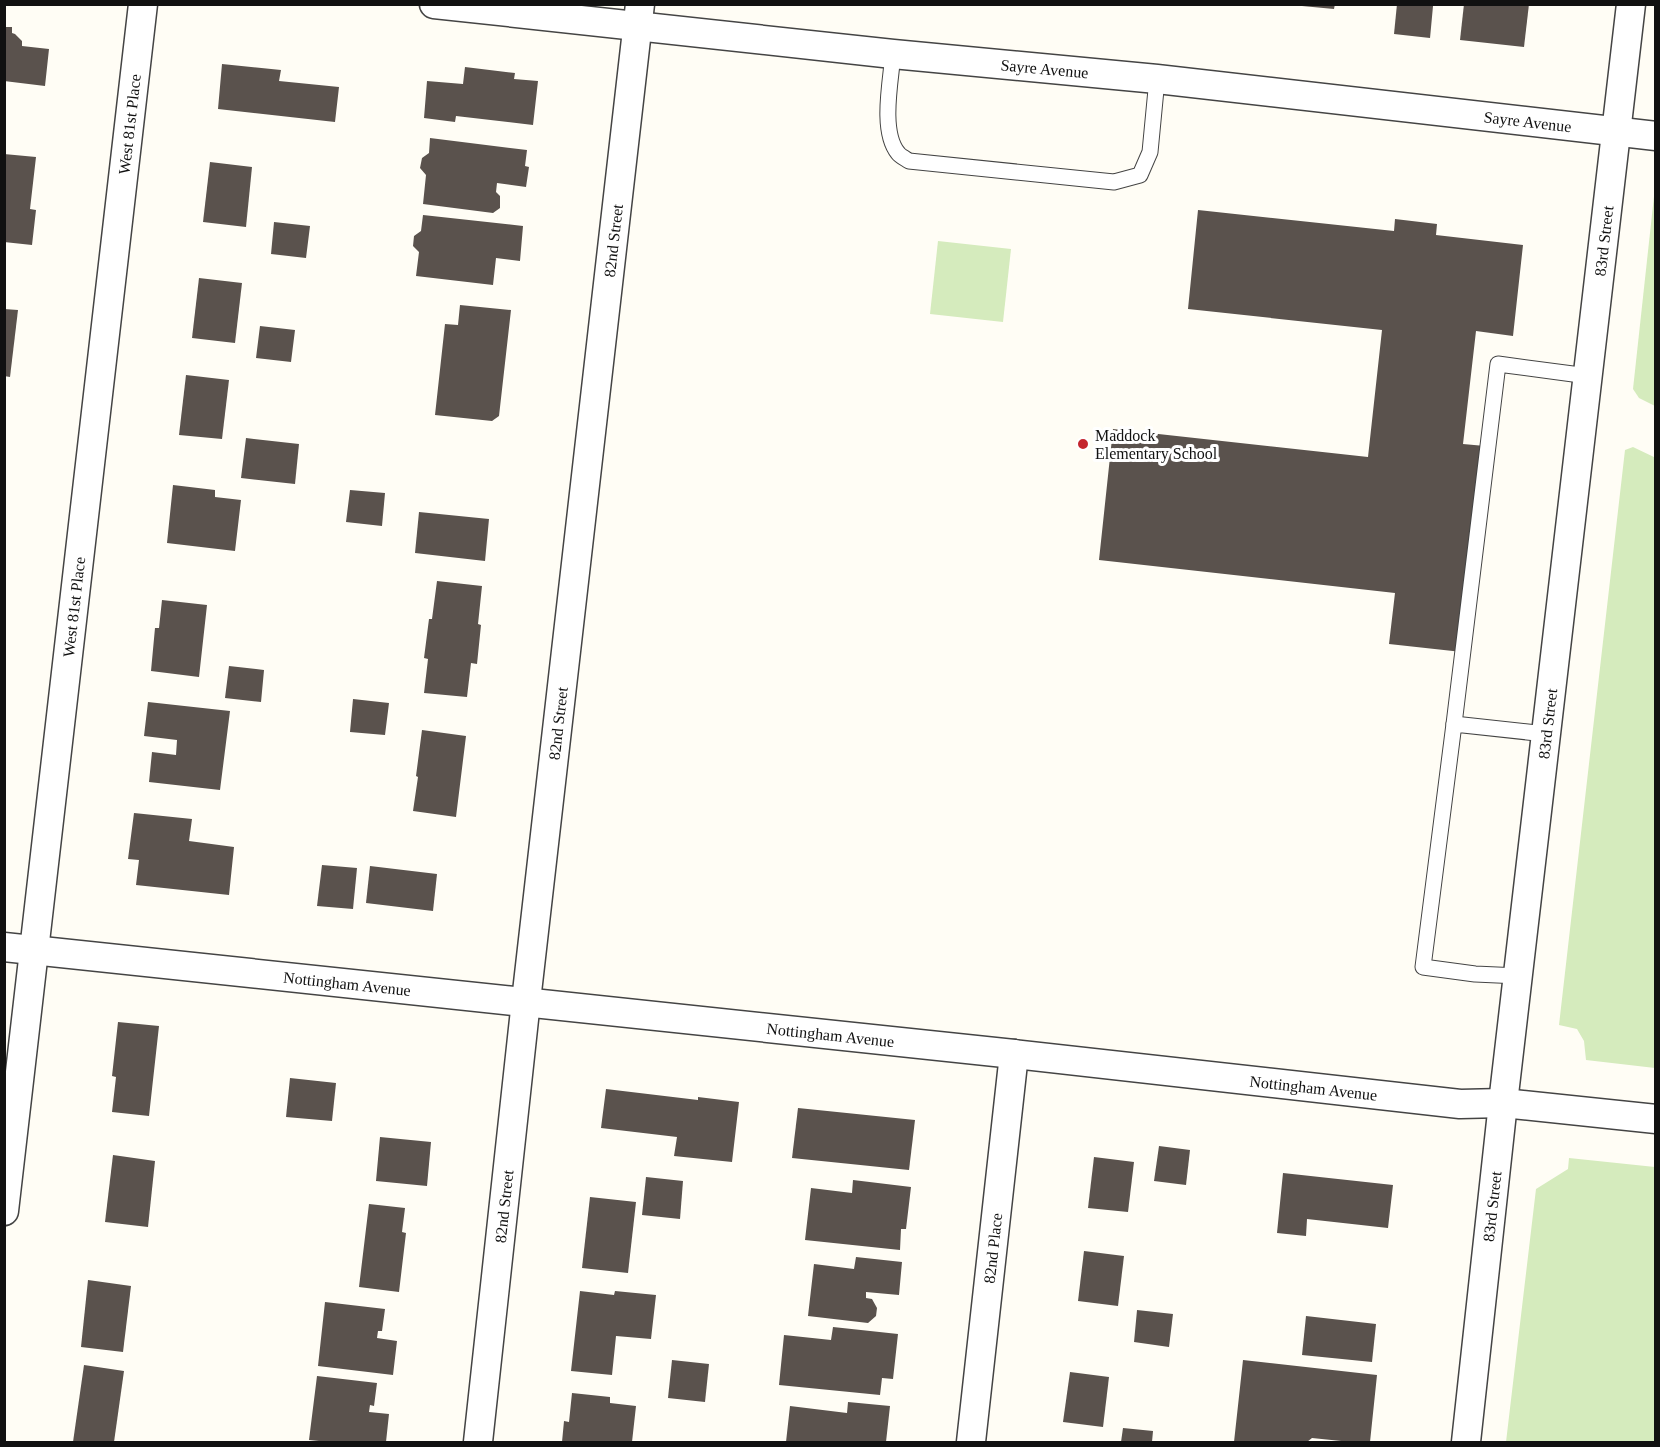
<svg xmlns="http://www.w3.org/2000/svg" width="1660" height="1447" viewBox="0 0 1660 1447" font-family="Georgia,serif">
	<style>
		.green { fill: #d5ebbd }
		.building { fill: #5a524d }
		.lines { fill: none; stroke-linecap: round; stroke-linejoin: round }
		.service-casing { stroke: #444; stroke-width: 17 }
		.minor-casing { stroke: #444; stroke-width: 31 }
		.service { stroke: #fff; stroke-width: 15 }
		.minor { stroke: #fff; stroke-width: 28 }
		.poi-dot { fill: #c4262e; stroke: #fff; stroke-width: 2 }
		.labels { text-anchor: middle; stroke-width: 6; stroke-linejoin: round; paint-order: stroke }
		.street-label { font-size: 16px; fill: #111; stroke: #fff }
		.poi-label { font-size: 16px; fill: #111; stroke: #fff; text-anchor: start }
	</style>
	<rect width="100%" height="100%" fill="#fffdf5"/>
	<!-- green -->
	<g class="green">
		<path d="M1655,187h1l-1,219 -16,-8 -6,-9z"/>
		<path d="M938,241l73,8 -8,73 -73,-8z"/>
		<path d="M1633,447l23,11 -1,610 -69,-8 -2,-19 -7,-12 -18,-4 66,-575z"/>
		<path d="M1569,1158l86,9v275h-149l30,-253 32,-20z"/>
	</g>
	<!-- building -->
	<g class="building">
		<path d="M1302,4h33l-1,5 -32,-3z"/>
		<path d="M1397,4l36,2 -3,32 -36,-4z"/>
		<path d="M1464,4h65l-5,43 -64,-7z"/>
		<path d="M4,27h8v6l3,1 7,7v5l27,3 -4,37 -41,-5z"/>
		<path d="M222,64l59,6 -2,11 60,6 -4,35 -117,-13z"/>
		<path d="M465,67l50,6 -1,6 24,2 -5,44 -77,-9 -1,6 -31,-4 3,-37 36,3z"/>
		<path d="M430,138l97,12 -2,16 4,1 -3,20 -29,-4 -1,9 4,4v12l-7,5 -70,-9 3,-29 -6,-7 2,-10 7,-5z"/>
		<path d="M4,154l32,3 -6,52 6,1 -4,35 -28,-3z"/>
		<path d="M210,162l42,5 -6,60 -43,-5z"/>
		<path d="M1198,210l196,21 1,-12 42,5 -1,11 87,10 -10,91 -37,-5 -13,113 22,2 -23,206 -73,-8 6,-51 -296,-33 14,-131 255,28 14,-127 -194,-21z"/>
		<path d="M423,215l100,11 -3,35 -24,-3 -3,27 -77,-9 3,-24 -6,-6 1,-10 7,-5z"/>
		<path d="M274,222l36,4 -4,32 -35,-4z"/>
		<path d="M199,278l43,5 -7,60 -43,-5z"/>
		<path d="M460,305l51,5 -12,106 -7,5 -57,-6 10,-91 13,1z"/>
		<path d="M4,309l14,1 -8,67 -6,-1z"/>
		<path d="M260,326l35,4 -4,32 -35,-4z"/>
		<path d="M186,375l43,5 -7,59 -43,-4z"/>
		<path d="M246,438l53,6 -4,40 -54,-6z"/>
		<path d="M173,485l42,5v7l26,3 -6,51 -68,-8z"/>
		<path d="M350,490l35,3 -3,33 -36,-4z"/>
		<path d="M419,512l70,7 -4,42 -70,-8z"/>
		<path d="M437,581l45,5 -4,38 3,1 -4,39 -6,-1 -4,34 -43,-4 4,-34 -4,-1 5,-39h3z"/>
		<path d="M162,600l45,5 -8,72 -48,-6 4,-43h4z"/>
		<path d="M229,666l35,4 -3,32 -36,-4z"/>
		<path d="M353,699l36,4 -4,32 -35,-3z"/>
		<path d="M148,702l82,9 -10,79 -71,-8 3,-30 24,3 1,-15 -33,-4z"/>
		<path d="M422,730l44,6 -10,81 -43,-6 5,-34 -2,-1z"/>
		<path d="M134,813l58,6 -3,22 45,6 -5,48 -93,-10 3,-25 -11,-1z"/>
		<path d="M322,865l35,3 -4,41 -36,-3z"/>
		<path d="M370,866l67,8 -4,37 -67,-8z"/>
		<path d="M118,1022l41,4 -10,90 -37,-4 4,-35 -4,-1z"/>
		<path d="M290,1078l46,5 -4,38 -46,-4z"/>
		<path d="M606,1089l92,11v-3l41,5 -7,60 -58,-6 3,-19 -76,-9z"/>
		<path d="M798,1108l117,12 -6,50 -117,-12z"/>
		<path d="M380,1137l51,5 -4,44 -51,-5z"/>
		<path d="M1159,1146l31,4 -4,35 -32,-4z"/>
		<path d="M113,1155l42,6 -7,66 -43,-5z"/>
		<path d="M1094,1157l40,5 -6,50 -40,-4z"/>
		<path d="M1283,1173l110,12 -5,43 -81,-9 -1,17 -29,-3z"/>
		<path d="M646,1177l37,4 -3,38 -38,-4z"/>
		<path d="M853,1180l58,7 -5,42h-5l-1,21 -95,-10 6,-52 41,5z"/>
		<path d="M590,1197l46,5 -8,71 -46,-5z"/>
		<path d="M369,1204l36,4 -3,24 4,1 -7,59 -40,-5z"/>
		<path d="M1084,1251l40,5 -6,50 -40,-5z"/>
		<path d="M856,1257l46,5 -3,33 -33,-3v6l6,1 5,9 -1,8 -8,7 -60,-7 6,-52 40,5z"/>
		<path d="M88,1280l43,6 -8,66 -42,-5z"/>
		<path d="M580,1291l34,4 1,-4 41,4 -5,44 -35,-3 -4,39 -41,-4z"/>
		<path d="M325,1302l60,7 -3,22h-4l-1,7 20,3 -4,34 -75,-9z"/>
		<path d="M1137,1310l36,4 -4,33 -35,-5z"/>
		<path d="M1306,1316l70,8 -4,38 -70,-7z"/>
		<path d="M833,1327l65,7 -5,45 -11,-1 -2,17 -101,-10 5,-50 47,5z"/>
		<path d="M672,1360l37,4 -4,38 -37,-4z"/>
		<path d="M1243,1360l134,15 -7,67h-19l-39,-4 -5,4h-73z"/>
		<path d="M84,1365l40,6 -10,71h-41z"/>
		<path d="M1070,1372l39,5 -6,50 -40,-5z"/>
		<path d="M317,1376l60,7 -3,23 -4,-1 -1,7 20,2 -3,28h-57l-20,-2z"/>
		<path d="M572,1393l38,4v6l26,3 -4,36h-70l2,-21 5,1z"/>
		<path d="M848,1402l42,4 -4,36h-100l4,-36 57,7z"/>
		<path d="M1123,1428l30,3 -1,11h-31z"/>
	</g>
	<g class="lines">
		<defs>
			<g id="service">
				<path d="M893,54c-2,26 -13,77 5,99 2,3 8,6 11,8l205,21 26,-7 10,-23 7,-73"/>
				<path d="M1454,724l44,-360 90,12"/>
				<path d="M1519,976l-44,-2 -52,-7 31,-243 92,10"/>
			</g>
			<g id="minor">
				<path id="s1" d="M434,4l459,50 264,25 499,57"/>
				<path id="s2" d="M4,947l1010,107 446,50 43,-1 153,16"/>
				<path id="s3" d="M4,1211l139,-1207"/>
				<path id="s4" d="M478,1442l48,-441 114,-997"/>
				<path id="s5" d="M971,1442l43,-388"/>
				<path id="s6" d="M1466,1442l37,-339 128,-1099"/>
			</g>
		</defs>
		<!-- service casing -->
		<use href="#service" class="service-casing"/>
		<!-- minor casing -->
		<use href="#minor" class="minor-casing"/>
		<!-- service -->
		<use href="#service" class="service"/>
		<!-- minor -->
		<use href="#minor" class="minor"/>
	</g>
	<!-- markers -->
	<circle class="poi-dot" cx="1083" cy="444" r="6"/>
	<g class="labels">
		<!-- street labels -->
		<g class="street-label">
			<text dy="6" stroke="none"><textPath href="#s1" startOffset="614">Sayre Avenue</textPath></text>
			<text dy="6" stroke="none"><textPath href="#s1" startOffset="1100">Sayre Avenue</textPath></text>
			<text dy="6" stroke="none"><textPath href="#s3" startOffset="1094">West 81st Place</textPath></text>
			<text dy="6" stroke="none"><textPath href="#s4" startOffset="1209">82nd Street</textPath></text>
			<text dy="6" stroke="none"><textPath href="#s6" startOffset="1209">83rd Street</textPath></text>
			<text dy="6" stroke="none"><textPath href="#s3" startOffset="608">West 81st Place</textPath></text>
			<text dy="6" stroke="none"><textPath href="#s4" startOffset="723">82nd Street</textPath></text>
			<text dy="6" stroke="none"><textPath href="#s6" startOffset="723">83rd Street</textPath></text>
			<text dy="6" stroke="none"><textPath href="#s2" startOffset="345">Nottingham Avenue</textPath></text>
			<text dy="6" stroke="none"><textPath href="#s2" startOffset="831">Nottingham Avenue</textPath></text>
			<text dy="6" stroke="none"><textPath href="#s2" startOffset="1317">Nottingham Avenue</textPath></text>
			<text dy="6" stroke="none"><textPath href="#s4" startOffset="237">82nd Street</textPath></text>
			<text dy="6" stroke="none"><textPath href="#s6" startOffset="237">83rd Street</textPath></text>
			<text dy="6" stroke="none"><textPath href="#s5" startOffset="195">82nd Place</textPath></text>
		</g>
		<!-- poi labels -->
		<g class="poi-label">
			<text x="1095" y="441">Maddock<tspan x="1095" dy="18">Elementary School</tspan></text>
		</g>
	</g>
	<!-- border -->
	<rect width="1660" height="1447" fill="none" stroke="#111111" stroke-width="12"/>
</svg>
